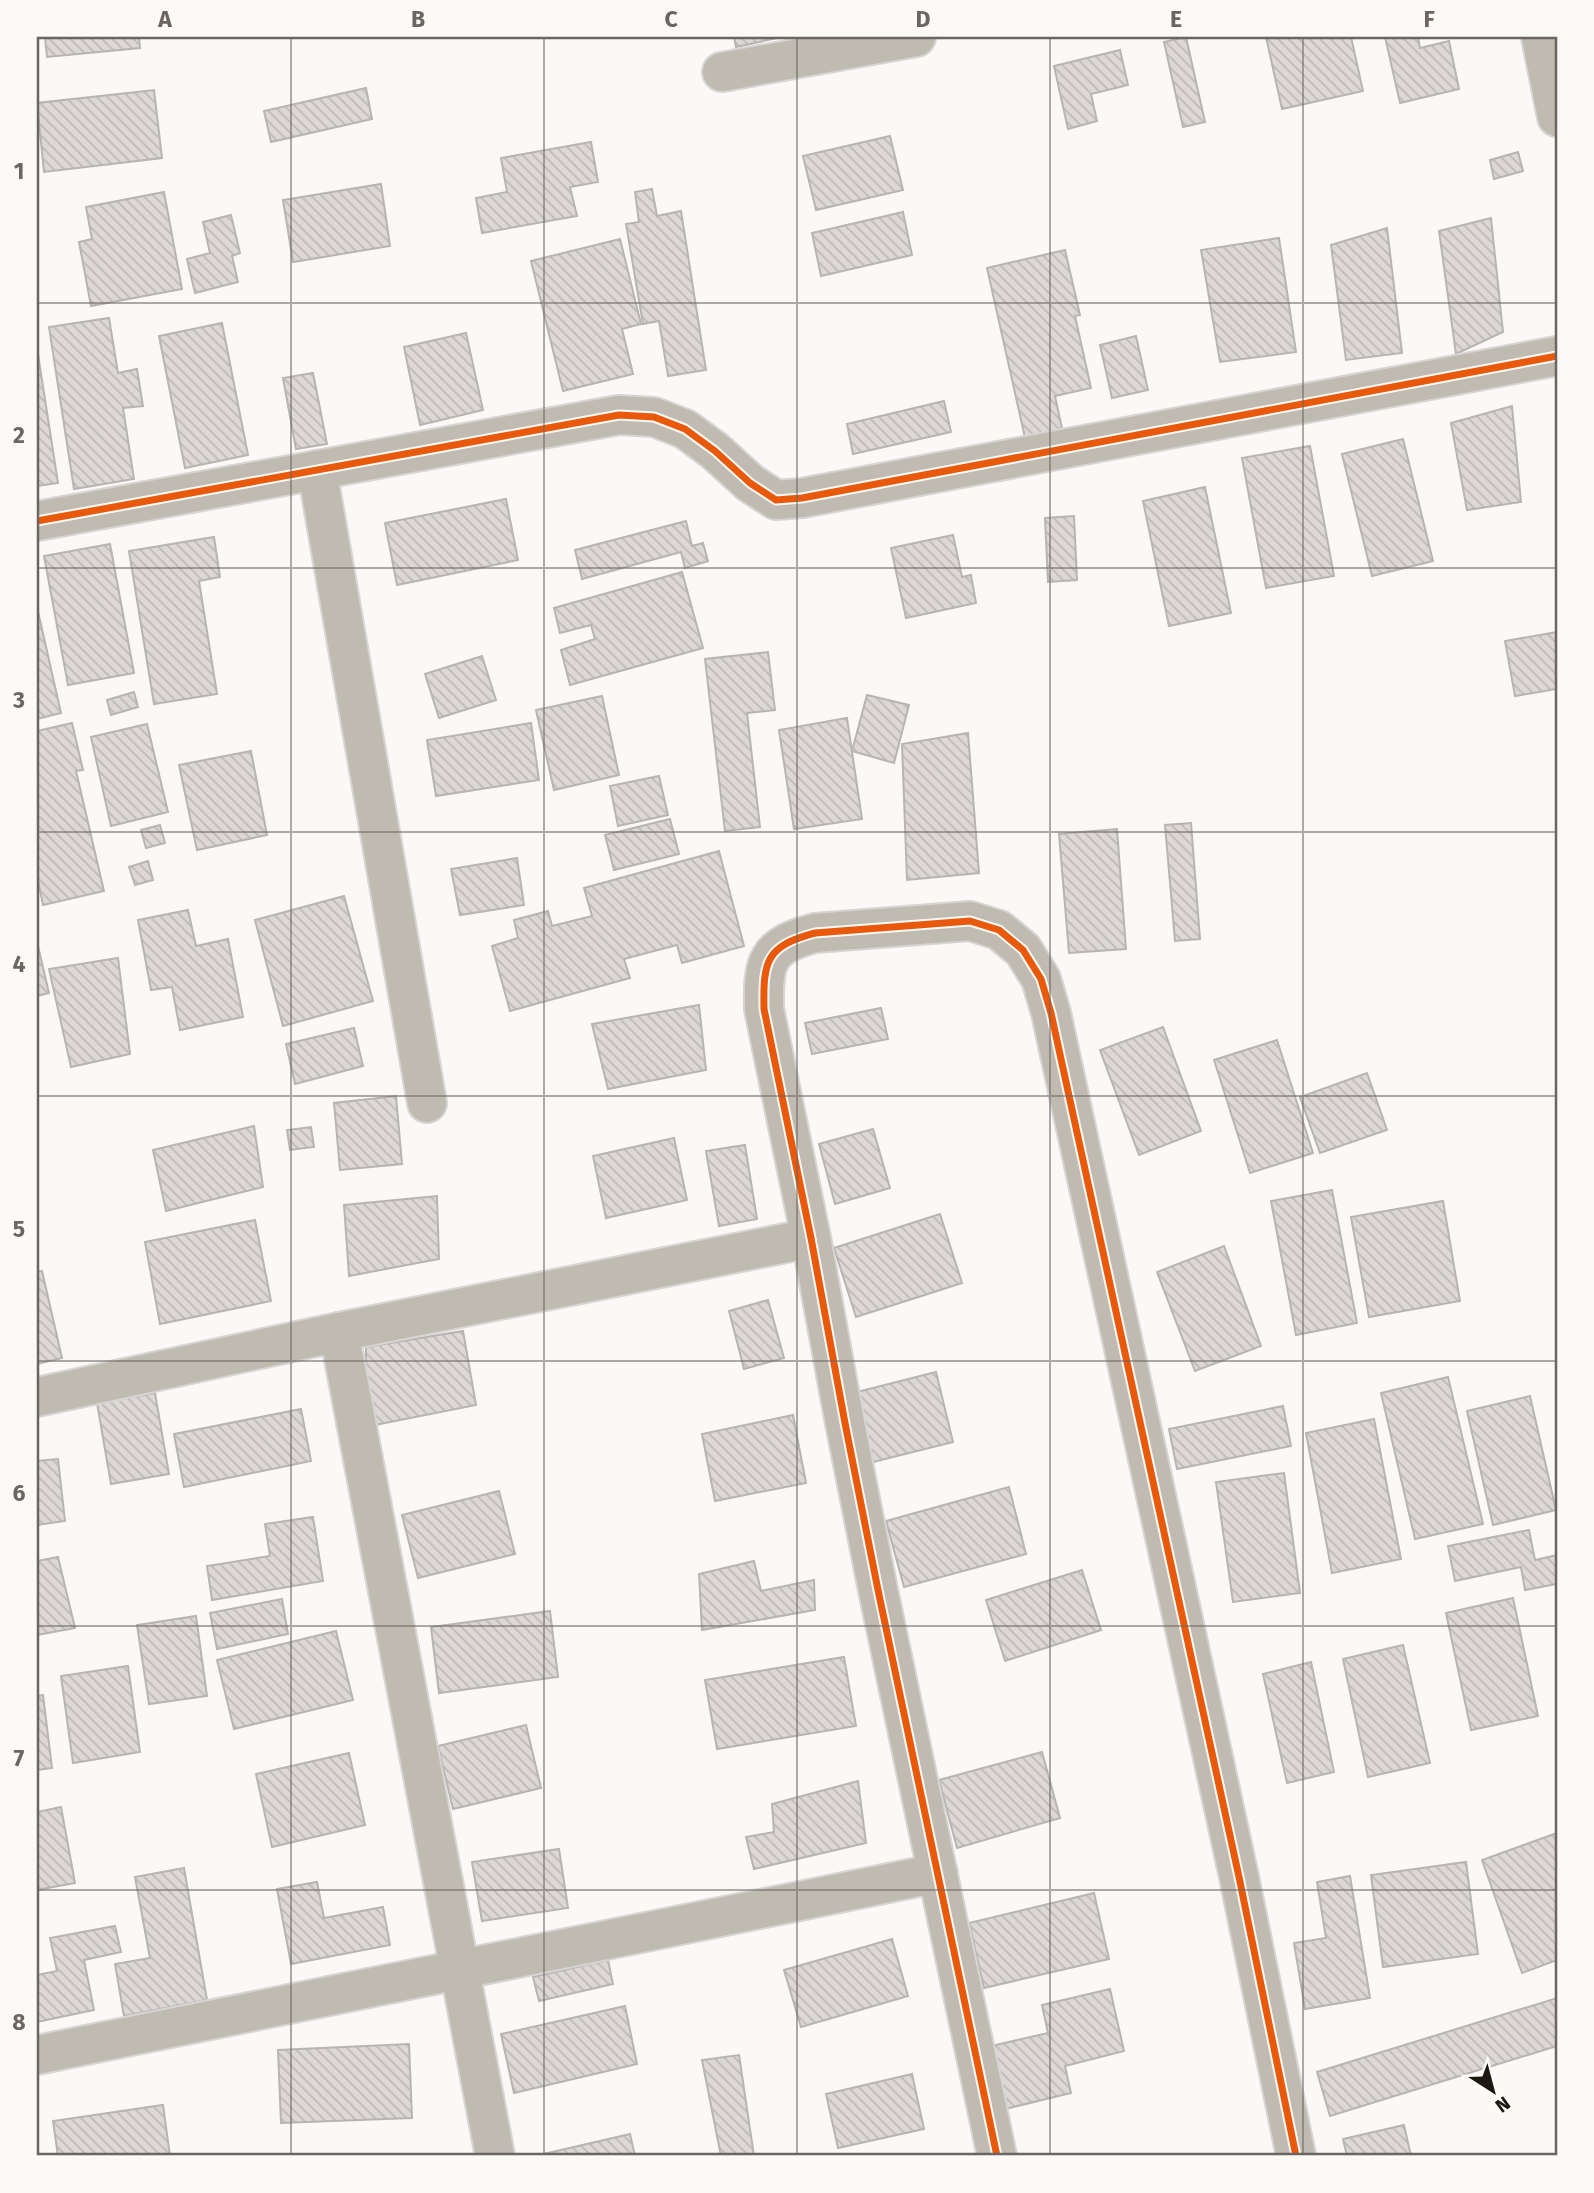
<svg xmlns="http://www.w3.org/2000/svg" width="1594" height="2193" viewBox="0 0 1594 2193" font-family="'Fira Sans',sans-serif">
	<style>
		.building { fill: url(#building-back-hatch); stroke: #b8b4b1; stroke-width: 2 }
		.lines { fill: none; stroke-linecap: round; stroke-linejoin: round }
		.minor-casing { stroke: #d7d5d3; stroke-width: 42 }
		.minor { stroke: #bfbbb1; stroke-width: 38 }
		.cycleway-casing { stroke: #fcf9f6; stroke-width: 11 }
		.cycleway { stroke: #e8590c; stroke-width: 7 }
		.grid { fill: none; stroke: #6b6662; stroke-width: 2; stroke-opacity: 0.55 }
		.neatline { fill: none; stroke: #6b6662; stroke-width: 2.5 }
		.grid-label { font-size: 23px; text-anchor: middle; font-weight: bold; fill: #6b6662 }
	</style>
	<defs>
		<pattern id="building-back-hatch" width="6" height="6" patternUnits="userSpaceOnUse" patternTransform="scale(1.75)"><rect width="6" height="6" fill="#ddd8d5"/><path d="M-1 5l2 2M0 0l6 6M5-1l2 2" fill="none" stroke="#bdb9b6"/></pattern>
	</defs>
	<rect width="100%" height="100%" fill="#fbf9f7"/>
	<!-- building -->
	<g class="building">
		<path d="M45,37h94l1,11 -93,9z"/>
		<path d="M734,37h48l-46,10z"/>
		<path d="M1186,37l19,85 -22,5 -19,-85z"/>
		<path d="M1266,37h85l12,54 -81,18z"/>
		<path d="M1385,37h33l2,11 29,-7 10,48 -59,14z"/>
		<path d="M1120,50l8,35 -37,9 6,27 -29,8 -14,-63z"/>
		<path d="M366,88l6,31 -101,23 -7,-31z"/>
		<path d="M154,90l8,68 -118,14 -7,-69z"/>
		<path d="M890,136l13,54 -87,20 -13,-54z"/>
		<path d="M591,142l7,40 -28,5 7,29 -95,17 -6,-35 31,-6 -6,-34z"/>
		<path d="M1518,152l5,19 -29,8 -4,-19z"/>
		<path d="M381,184l9,62 -97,16 -10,-62z"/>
		<path d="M652,189l5,27 24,-5 25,159 -38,6 -9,-55 -16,3 -17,-100 13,-2 -4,-30z"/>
		<path d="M164,192l18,97 -91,17 -12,-64 13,-3 -6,-32z"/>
		<path d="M903,212l9,43 -91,21 -9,-43z"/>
		<path d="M231,215l9,38 -8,3 6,26 -43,11 -8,-34 23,-6 -7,-31z"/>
		<path d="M1491,218l12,114 -47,22 -17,-123z"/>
		<path d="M1387,228l15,125 -56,7 -15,-115z"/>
		<path d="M1279,238l17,114 -76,10 -19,-112z"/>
		<path d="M620,239l21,85 -19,5 11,45 -70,17 -32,-130z"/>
		<path d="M1065,250l15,65 -5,1 16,72 -36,8 8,37 -37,9 -39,-174z"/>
		<path d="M109,318l9,55 19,-4 6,37 -20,2 11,71 -60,10 -25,-162z"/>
		<path d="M222,323l26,132 -63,13 -26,-132z"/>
		<path d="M466,333l17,77 -63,15 -16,-78z"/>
		<path d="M1136,336l12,54 -36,8 -12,-53z"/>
		<path d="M37,348l21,135 -21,3z"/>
		<path d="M313,373l14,71 -31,5 -13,-71z"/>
		<path d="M944,401l7,31 -98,22 -6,-30z"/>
		<path d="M1512,406l9,96 -54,8 -16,-87z"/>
		<path d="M1403,439l30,122 -61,15 -30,-122z"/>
		<path d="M1310,446l24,130 -68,12 -24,-130z"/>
		<path d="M1205,487l26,126 -62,13 -26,-125z"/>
		<path d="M506,499l12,61 -121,25 -12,-62z"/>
		<path d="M1074,516l3,64 -29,2 -3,-64z"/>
		<path d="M686,521l6,25 11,-3 5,18 -23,7 -4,-16 -99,27 -7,-29z"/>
		<path d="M953,535l9,42 9,-2 5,28 -70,15 -15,-70z"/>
		<path d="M214,537l6,40 -21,4 18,113 -63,10 -25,-153z"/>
		<path d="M110,544l24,129 -66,12 -24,-129z"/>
		<path d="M682,572l21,76 -133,37 -9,-35 34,-11 -4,-14 -31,8 -6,-25z"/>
		<path d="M37,607l24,106 -24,6z"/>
		<path d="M1557,632v57l-42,7 -10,-55z"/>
		<path d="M768,652l7,58 -28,3 13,114 -35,4 -20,-172z"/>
		<path d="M482,656l14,44 -57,18 -14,-44z"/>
		<path d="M134,692l4,15 -27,8 -4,-15z"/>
		<path d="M867,695l42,10 -15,58 -42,-12z"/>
		<path d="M602,696l17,79 -65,15 -18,-80z"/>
		<path d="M847,718l15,101 -68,10 -15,-99z"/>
		<path d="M72,723l11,47 -7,1 28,120 -61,14 -6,-29v-145z"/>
		<path d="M531,723l8,57 -103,16 -9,-56z"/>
		<path d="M147,724l21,88 -57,14 -20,-89z"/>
		<path d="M968,733l11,140 -72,7 -5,-136z"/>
		<path d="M251,751l16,84 -70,15 -18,-85z"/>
		<path d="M659,776l9,39 -50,11 -8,-40z"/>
		<path d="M670,819l9,35 -65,16 -9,-35z"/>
		<path d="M1191,823l9,116 -25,2 -10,-116z"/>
		<path d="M160,825l5,18 -19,5 -5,-18z"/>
		<path d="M1117,829l9,120 -57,4 -10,-119z"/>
		<path d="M719,851l25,95 -62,17 -5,-18 -53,14 6,19 -120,33 -18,-65 26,-8 -4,-18 34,-9 4,15 40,-10 -8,-28z"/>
		<path d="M517,858l7,47 -64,10 -9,-46z"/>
		<path d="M148,861l5,19 -18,5 -6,-18z"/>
		<path d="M344,896l29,105 -90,25 -28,-106z"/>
		<path d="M188,910l8,36 32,-7 15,78 -63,13 -8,-43 -21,3 -13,-70z"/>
		<path d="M37,942l12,51 -12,3z"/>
		<path d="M118,958l12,96 -59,13 -22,-98z"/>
		<path d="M699,1005l7,65 -98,19 -16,-65z"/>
		<path d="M881,1008l7,31 -76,15 -7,-31z"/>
		<path d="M1163,1027l38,104 -62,24 -39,-105z"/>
		<path d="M354,1028l9,38 -68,18 -9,-40z"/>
		<path d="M1277,1040l36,113 -63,20 -36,-113z"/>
		<path d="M1367,1073l20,57 -67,23 -20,-56z"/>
		<path d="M396,1096l6,68 -62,6 -6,-67z"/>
		<path d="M254,1126l9,61 -97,24 -13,-61z"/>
		<path d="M311,1127l3,20 -24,3 -3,-20z"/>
		<path d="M873,1129l17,59 -55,16 -16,-60z"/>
		<path d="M674,1138l13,62 -81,18 -13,-62z"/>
		<path d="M745,1145l12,74 -38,7 -13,-75z"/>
		<path d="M1332,1190l25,133 -61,12 -25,-134z"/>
		<path d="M437,1196l2,63 -90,17 -5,-71z"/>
		<path d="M1443,1201l17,100 -91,16 -18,-100z"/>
		<path d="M940,1214l22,69 -106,34 -22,-69z"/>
		<path d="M255,1220l16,81 -111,23 -15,-82z"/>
		<path d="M1224,1246l37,100 -66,25 -38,-99z"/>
		<path d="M42,1271l20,87 -25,6v-92z"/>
		<path d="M768,1300l16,58 -40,11 -15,-58z"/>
		<path d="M463,1331l13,74 -111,22 1,-80z"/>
		<path d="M936,1372l17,70 -84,21 -16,-70z"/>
		<path d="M1448,1377l35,147 -68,15 -34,-146z"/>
		<path d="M155,1393l14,81 -58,10 -14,-81z"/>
		<path d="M1530,1396l26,114 -63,15 -26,-114z"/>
		<path d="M1283,1406l8,40 -114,23 -8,-40z"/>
		<path d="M301,1409l10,52 -127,26 -10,-53z"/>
		<path d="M793,1415l13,68 -91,18 -13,-67z"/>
		<path d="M1374,1419l27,140 -69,14 -26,-140z"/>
		<path d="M58,1459l7,62 -28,4v-64z"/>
		<path d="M1284,1473l16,120 -67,9 -17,-120z"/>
		<path d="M1009,1487l17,67 -122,33 -18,-66z"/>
		<path d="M499,1491l16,63 -97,24 -16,-63z"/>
		<path d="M313,1517l10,64 -111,19 -5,-34 63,-10 -5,-32z"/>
		<path d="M1529,1530l6,30 22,-5v29l-32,6 -4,-23 -66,14 -7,-35z"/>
		<path d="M58,1557l17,71 -38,7v-74z"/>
		<path d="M754,1561l7,30 53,-11 1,30 -113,20 -3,-56z"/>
		<path d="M1082,1570l19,60 -96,31 -19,-61z"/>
		<path d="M1513,1598l25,118 -67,14 -25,-117z"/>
		<path d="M282,1599l6,35 -71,15 -7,-36z"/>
		<path d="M550,1611l8,66 -119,16 -8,-66z"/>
		<path d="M196,1616l11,80 -58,8 -12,-79z"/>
		<path d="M336,1631l17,69 -119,29 -17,-69z"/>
		<path d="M1403,1645l27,118 -62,14 -25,-118z"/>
		<path d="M844,1657l12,69 -139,23 -12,-69z"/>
		<path d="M1311,1662l23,110 -47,11 -24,-109z"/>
		<path d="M128,1666l12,86 -67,11 -12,-87z"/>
		<path d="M43,1695l9,73 -15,2v-74z"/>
		<path d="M526,1725l15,63 -88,21 -15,-63z"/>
		<path d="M1042,1752l18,66 -103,30 -18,-68z"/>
		<path d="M349,1753l16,72 -93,22 -16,-73z"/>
		<path d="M858,1781l8,62 -112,26 -8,-32 28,-5 -2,-28z"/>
		<path d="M61,1807l14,76 -38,7v-78z"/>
		<path d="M1557,1833v127l-35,13 -40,-113z"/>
		<path d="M559,1849l9,59 -86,13 -10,-59z"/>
		<path d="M1466,1862l12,92 -95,13 -12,-92z"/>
		<path d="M184,1868l23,132 -83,16 -9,-52 35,-6 -15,-81z"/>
		<path d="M1350,1876l20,122 -65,11 -11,-66 32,-5 -9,-56z"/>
		<path d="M317,1882l7,36 59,-11 7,38 -99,19 -14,-75z"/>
		<path d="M1094,1893l15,66 -125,29 -15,-65z"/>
		<path d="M115,1926l6,26 -37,8 10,50 -57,12v-47l20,-4 -7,-33z"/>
		<path d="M892,1939l16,57 -107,31 -17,-57z"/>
		<path d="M608,1960l5,24 -74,17 -6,-24z"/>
		<path d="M1110,1989l14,62 -59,15 6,27 -70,17 -14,-63 61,-14 -6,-28z"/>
		<path d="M1557,1998v48l-227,70 -13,-44z"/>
		<path d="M625,2006l12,58 -123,29 -13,-59z"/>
		<path d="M409,2044l3,74 -131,5 -3,-73z"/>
		<path d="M739,2055l15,101h-33l-19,-96z"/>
		<path d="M912,2074l12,55 -86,19 -12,-54z"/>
		<path d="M163,2105l7,51h-112l-5,-35z"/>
		<path d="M1404,2125l7,31h-64l-4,-17z"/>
		<path d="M630,2134l5,22h-100z"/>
	</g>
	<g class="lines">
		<defs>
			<g id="minor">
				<path d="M1541,37l16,80"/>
				<path d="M722,72l194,-35"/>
				<path d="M317,470l110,633"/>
				<path d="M37,521l582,-106 35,2 31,12 30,22 35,32 26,17 26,-2 755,-142"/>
				<path d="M339,1332l156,824"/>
				<path d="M37,1397l302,-65 472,-94"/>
				<path d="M37,2055l901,-182"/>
				<path d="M997,2156l-119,-566 -33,-167 -34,-185 -47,-229c-1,-48 2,-63 51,-76l155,-12 29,9 24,20 18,29 10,34 188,864 57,279"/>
			</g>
		</defs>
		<!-- minor casing -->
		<use href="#minor" class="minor-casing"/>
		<!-- minor -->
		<use href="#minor" class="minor"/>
		<defs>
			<g id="cycleway">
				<path d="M37,521l582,-106 35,2 31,12 30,22 35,32 26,17 26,-2 755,-142"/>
				<path d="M997,2156l-119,-566 -33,-167 -34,-185 -47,-229c-1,-48 2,-63 51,-76l155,-12 29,9 24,20 18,29 10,34 188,864 57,279"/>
			</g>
		</defs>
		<!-- cycleway casing -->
		<use href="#cycleway" class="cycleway-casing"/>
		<!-- cycleway -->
		<use href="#cycleway" class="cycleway"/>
	</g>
	<!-- grid -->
	<path class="grid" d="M291,37v2119M544,37v2119M797,37v2119M1050,37v2119M1303,37v2119M37,303h1520M37,568h1520M37,832h1520M37,1096h1520M37,1361h1520M37,1626h1520M37,1890h1520"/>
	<!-- border -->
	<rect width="1594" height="2193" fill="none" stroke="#fcf9f6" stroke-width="77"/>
	<!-- north arrow -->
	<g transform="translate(1493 2091) rotate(144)" stroke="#fcf9f6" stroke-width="5" paint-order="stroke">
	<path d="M0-5L12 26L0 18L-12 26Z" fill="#1d1711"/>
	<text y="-10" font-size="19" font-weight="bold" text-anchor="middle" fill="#1d1711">N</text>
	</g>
	<rect x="38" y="38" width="1518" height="2116" class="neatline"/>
	<g class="grid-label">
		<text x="165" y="27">A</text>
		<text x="418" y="27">B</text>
		<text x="671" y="27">C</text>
		<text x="923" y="27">D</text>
		<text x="1176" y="27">E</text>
		<text x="1429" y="27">F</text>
		<text x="19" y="179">1</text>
		<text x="19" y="443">2</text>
		<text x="19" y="708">3</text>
		<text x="19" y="972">4</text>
		<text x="19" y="1237">5</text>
		<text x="19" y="1501">6</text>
		<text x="19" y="1766">7</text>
		<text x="19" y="2030">8</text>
	</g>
</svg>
